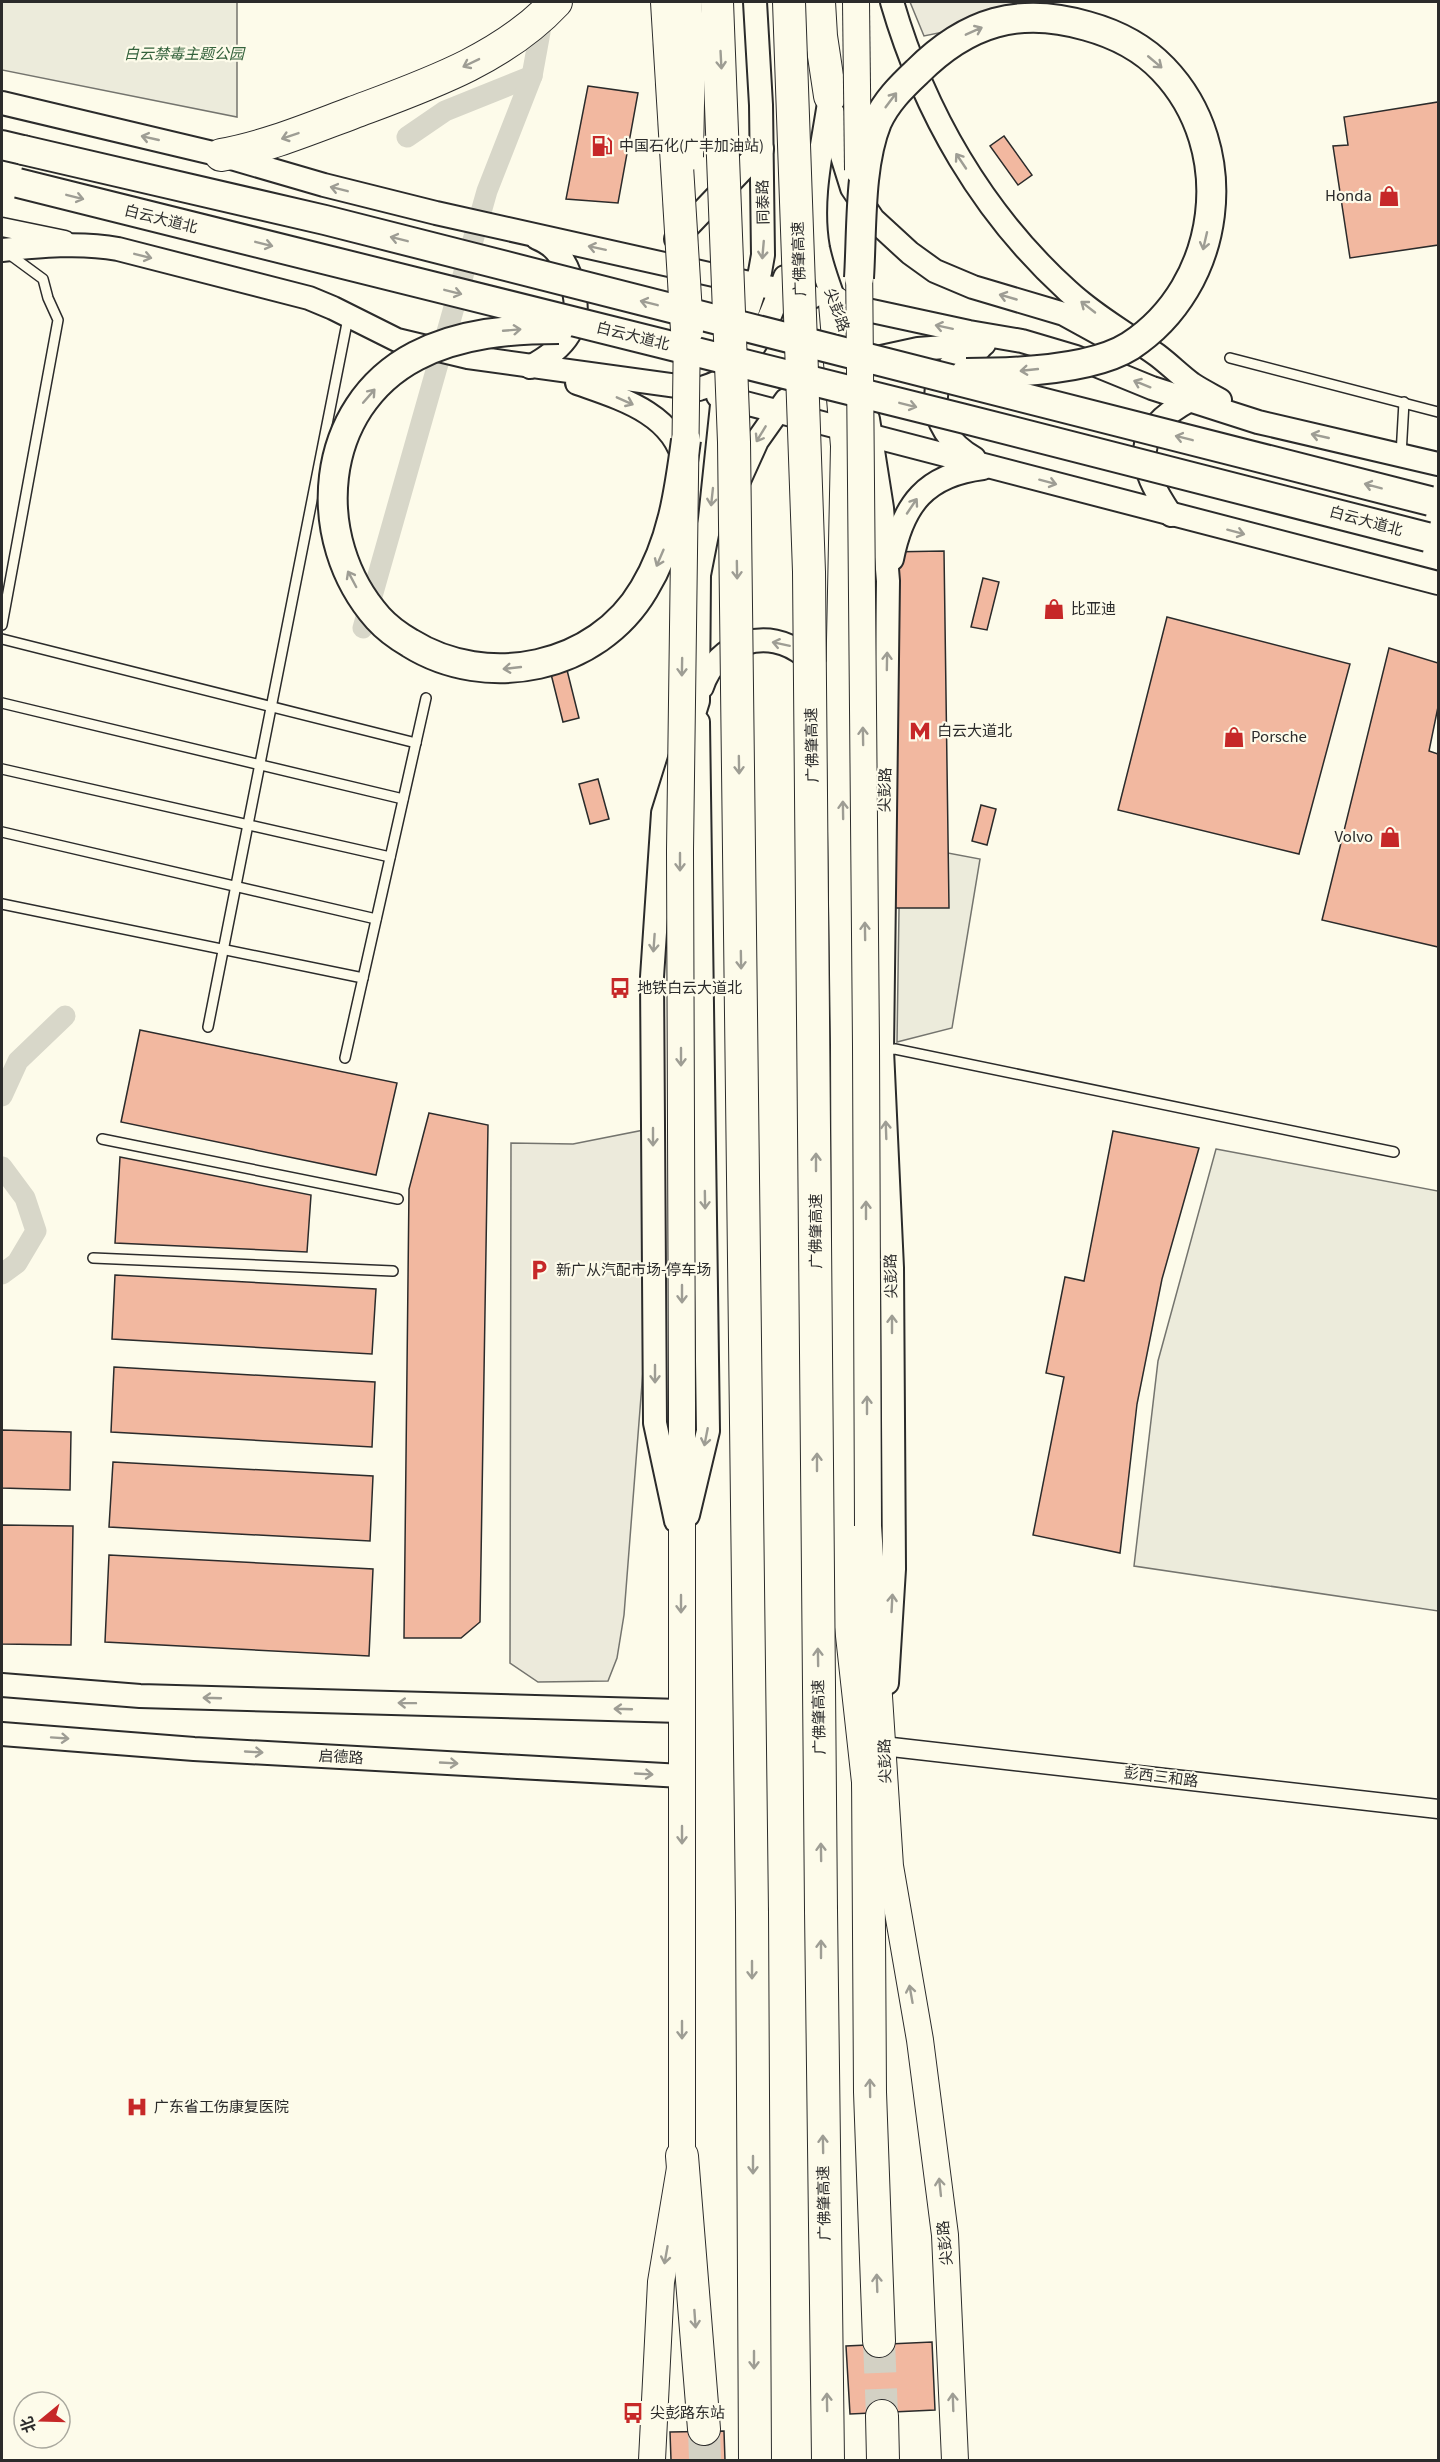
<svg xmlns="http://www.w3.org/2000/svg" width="1440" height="2462" viewBox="0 0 1440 2462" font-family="Georgia,'Noto Sans SC',serif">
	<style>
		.green { fill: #ecebdb; stroke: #74746e; stroke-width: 1.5 }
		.parking { fill: #eceadb; stroke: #74746e; stroke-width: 1.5 }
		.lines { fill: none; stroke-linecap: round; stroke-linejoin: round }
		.canal { stroke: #d8d7c9; stroke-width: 21 }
		.building { fill: #f2b8a0; stroke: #2b2b2b; stroke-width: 1.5 }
		.motorway-tunnel { stroke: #d3d1c4; stroke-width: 32; stroke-dasharray: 32 16; stroke-linecap: butt }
		.service-casing { stroke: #2b2b2b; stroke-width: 12 }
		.minor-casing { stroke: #2b2b2b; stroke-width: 21 }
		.tertiary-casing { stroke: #2b2b2b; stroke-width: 26 }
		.secondary-casing { stroke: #2b2b2b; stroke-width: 28 }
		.trunk-casing { stroke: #2b2b2b; stroke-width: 32 }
		.motorway-casing { stroke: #2b2b2b; stroke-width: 34 }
		.service { stroke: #fdfbea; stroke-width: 9 }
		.minor { stroke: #fdfbea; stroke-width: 18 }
		.tertiary { stroke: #fdfbea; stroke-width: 22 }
		.secondary { stroke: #fdfbea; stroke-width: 26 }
		.trunk { stroke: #fdfbea; stroke-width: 28 }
		.motorway { stroke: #fdfbea; stroke-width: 32 }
		.secondary-bridge-casing { stroke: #2b2b2b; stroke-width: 28; stroke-linecap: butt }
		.trunk-bridge-casing { stroke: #2b2b2b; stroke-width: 32; stroke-linecap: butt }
		.motorway-bridge-casing { stroke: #2b2b2b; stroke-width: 34; stroke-linecap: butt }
		.secondary-bridge { stroke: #fdfbea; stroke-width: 26 }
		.trunk-bridge { stroke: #fdfbea; stroke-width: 28 }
		.motorway-bridge { stroke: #fdfbea; stroke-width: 32 }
		.oneway { stroke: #9e9d94 }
		.labels { text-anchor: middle; stroke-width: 4.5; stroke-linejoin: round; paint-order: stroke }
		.park-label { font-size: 15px; font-style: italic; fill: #34623c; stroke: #fdfbea }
		.poi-label { font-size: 15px; fill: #2b2b2b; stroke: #fdfbea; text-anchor: start }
		.street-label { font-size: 15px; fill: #2b2b2b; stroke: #fdfbea }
	</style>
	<rect width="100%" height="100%" fill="#fdfbea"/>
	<!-- green -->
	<g class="green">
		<path d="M2,2h235v115l-235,-47z"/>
		<path d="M900,844l80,15 -28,169 -55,14z"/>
		<path d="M1216,1149l222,42v420l-304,-45 24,-205z"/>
	</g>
	<!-- parking -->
	<g class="parking">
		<path d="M910,2h116l5,12 -107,22z"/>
		<path d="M649,1129l2,139 -27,347 -7,43 -9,23 -70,1 -28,-19 1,-520 62,1z"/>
	</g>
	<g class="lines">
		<!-- canal -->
		<g class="canal">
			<path d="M407,137l38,-26 87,-35"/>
			<path d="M363,628l124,-437 45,-115 8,-44 2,-21"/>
			<path d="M2,1096l16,-35 47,-45"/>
			<path d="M2,1167l23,31 11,33 -19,32 -15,11"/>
		</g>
	</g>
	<!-- building -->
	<g class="building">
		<path d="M588,86l50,7 -20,110 -52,-4z"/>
		<path d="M1438,102v143l-88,13 -17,-112 15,-1 -4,-28z"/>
		<path d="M1004,136l28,39 -14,10 -28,-39z"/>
		<path d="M944,551l5,357h-57l-4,-356z"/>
		<path d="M983,578l16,4 -12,48 -16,-3z"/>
		<path d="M1167,617l183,47 -51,190 -181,-44z"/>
		<path d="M1389,648l49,15v44l-9,44 9,3v193l-116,-27z"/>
		<path d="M567,670l12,48 -16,4 -12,-48z"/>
		<path d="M598,779l11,40 -19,5 -11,-40z"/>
		<path d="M981,805l15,4 -9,36 -15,-4z"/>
		<path d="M140,1030l257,53 -21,92 -255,-53z"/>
		<path d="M429,1113l59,12 -8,497 -19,16h-57l5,-449z"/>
		<path d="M1113,1131l86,17 -37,131 -25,125 -17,149 -87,-18 31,-158 -18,-4 19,-96 19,4z"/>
		<path d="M120,1157l191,38 -4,57 -192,-9z"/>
		<path d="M115,1275l261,14 -4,65 -260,-15z"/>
		<path d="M114,1367l261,15 -3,65 -261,-15z"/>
		<path d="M2,1430l69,2 -1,58 -68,-2z"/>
		<path d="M113,1462l260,14 -3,65 -261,-14z"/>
		<path d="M2,1525l71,1 -2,119 -69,-1z"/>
		<path d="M109,1555l264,14 -4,87 -264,-14z"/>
		<path d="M932,2342l3,68 -85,4 -4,-68z"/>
		<path d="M724,2431l1,29h-54l-1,-28z"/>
	</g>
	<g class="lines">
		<!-- motorway-tunnel -->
		<g class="motorway-tunnel">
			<path d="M879,2341l3,75"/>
			<path d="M704,2429l1,31"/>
		</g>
		<defs>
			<g id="service">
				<path d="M1230,358l208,54"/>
				<path d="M1401,455l3,-53"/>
				<path d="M2,625l56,-305 -10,-22 -5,-19 -34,-25"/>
				<path d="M2,639l414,104"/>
				<path d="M2,703l401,96"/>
				<path d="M2,769l388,88"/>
				<path d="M2,832l374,87"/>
				<path d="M2,904l361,74"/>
				<path d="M208,1027l140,-709"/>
				<path d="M882,1050l13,-1 499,103"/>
				<path d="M345,1058l81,-360"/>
				<path d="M102,1139l296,60"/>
				<path d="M93,1258l300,13"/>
			</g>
			<g id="minor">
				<path d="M2,227l63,13"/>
				<path d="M883,1746l555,63"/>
			</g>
			<g id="tertiary">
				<path d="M892,2c32,110 90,211 176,289 27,25 59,43 89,64 12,9 23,20 35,29 9,6 19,11 28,16"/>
				<path d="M830,96c-7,50 -21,102 -12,152 5,24 14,47 23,70"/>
				<path d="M2,103l219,52 103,30 112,28 376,84"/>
				<path d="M833,113l9,43 10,32 21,31 37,34 25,18 38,16 91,27 51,28"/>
				<path d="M676,239l86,-90"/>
				<path d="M2,250c37,-4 79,-8 116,-1l191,49 24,10 64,32 71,17 231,32c12,-4 25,-8 34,-17 26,-24 40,-62 52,-95"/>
				<path d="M844,305l125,27 53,9 54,16 76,31 106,34 180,42"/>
				<path d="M738,341l22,-69 3,-17 -2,-150 -6,-103"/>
				<path d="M872,359l46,-10 66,-5"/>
				<path d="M530,367c15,-8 30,-18 39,-33 14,-22 4,-64 -13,-83 -5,-6 -12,-10 -19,-13"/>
				<path d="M577,383c42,15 97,30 107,80"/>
				<path d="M718,396l720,187"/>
				<path d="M868,419l14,89 6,73 -6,469 10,218 2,301 -7,114"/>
				<path d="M974,458c-50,-28 -54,-91 6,-110"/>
				<path d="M738,483l19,-42 29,-41"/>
				<path d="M1171,515c-34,-51 -42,-82 19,-115"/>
				<path d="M892,559c11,-55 34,-84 91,-91"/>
				<path d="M702,687c15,-45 66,-62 103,-31 4,4 10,8 13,13 9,14 14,31 18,47"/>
				<path d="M688,1515l20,-84 -10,-709"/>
				<path d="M676,1521l-21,-98 -3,-446 11,-164 35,-112 1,-126 11,-56 12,-114"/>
				<path d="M2,1685l138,11 541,15"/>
				<path d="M2,1734l192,15 488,27"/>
			</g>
			<g id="secondary">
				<path d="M868,1526l22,340 30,174 25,195 10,225"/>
				<path d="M652,2460l9,-178 21,-126v-754"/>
			</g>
			<path id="trunk" d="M2,145l21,5"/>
			<g id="motorway">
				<path d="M819,2l2,34 9,60"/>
				<path d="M221,155c45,-8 88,-26 131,-42 72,-27 150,-53 204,-111"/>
				<path d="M835,303l12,143 -5,242 5,357 2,563 20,183"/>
				<path d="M868,1772l2,320 9,249"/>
				<path d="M821,1910l7,550"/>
				<path d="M752,1912l3,548"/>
				<path d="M682,2156l22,273"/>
				<path d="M882,2416l1,44"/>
			</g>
		</defs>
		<!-- service casing -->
		<use href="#service" class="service-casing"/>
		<!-- minor casing -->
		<use href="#minor" class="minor-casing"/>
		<!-- tertiary casing -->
		<use href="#tertiary" class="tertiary-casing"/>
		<!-- secondary casing -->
		<use href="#secondary" class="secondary-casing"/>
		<!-- trunk casing -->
		<use href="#trunk" class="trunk-casing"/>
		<!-- motorway casing -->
		<use href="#motorway" class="motorway-casing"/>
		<!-- service -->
		<use href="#service" class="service"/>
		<!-- minor -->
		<use href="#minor" class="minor"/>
		<!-- tertiary -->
		<use href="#tertiary" class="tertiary"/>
		<!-- secondary -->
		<use href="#secondary" class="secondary"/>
		<!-- trunk -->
		<use href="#trunk" class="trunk"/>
		<!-- motorway -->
		<use href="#motorway" class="motorway"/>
		<defs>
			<g id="secondary-bridge">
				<path d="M688,2l4,47 -2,108"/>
				<path d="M856,2l2,168"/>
				<path d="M859,258l7,788 2,480"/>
				<path d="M682,1402l-2,-551 7,-522"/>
			</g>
			<g id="trunk-bridge">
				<path d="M23,150l302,70 1105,281"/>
				<path d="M18,183l943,235 466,119"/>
				<path d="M859,278c3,-47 0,-112 18,-156 9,-20 24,-35 40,-50 50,-50 102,-66 170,-46 29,8 55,21 76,43 77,80 59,217 -33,277 -38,24 -118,27 -164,27"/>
				<path d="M559,329c-48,0 -99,4 -143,27 -98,51 -108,183 -38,262 9,10 20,18 32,25 77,48 187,26 234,-54 28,-46 35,-96 42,-149"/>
			</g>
			<g id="motorway-bridge">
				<path d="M667,2l20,328"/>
				<path d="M717,2l17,440 18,1470"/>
				<path d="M789,2l20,570 12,1338"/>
			</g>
		</defs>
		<!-- secondary-bridge casing -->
		<use href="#secondary-bridge" class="secondary-bridge-casing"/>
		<!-- trunk-bridge casing -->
		<use href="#trunk-bridge" class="trunk-bridge-casing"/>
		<!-- motorway-bridge casing -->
		<use href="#motorway-bridge" class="motorway-bridge-casing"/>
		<!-- secondary-bridge -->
		<use href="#secondary-bridge" class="secondary-bridge"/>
		<!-- trunk-bridge -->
		<use href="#trunk-bridge" class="trunk-bridge"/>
		<!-- motorway-bridge -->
		<use href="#motorway-bridge" class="motorway-bridge"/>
	</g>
	<!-- one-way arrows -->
	<defs><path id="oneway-shaft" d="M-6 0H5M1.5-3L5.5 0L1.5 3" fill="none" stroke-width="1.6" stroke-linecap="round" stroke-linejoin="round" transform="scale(1.5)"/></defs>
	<g class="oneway">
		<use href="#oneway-shaft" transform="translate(974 31) rotate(-24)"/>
		<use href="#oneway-shaft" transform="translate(721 60) rotate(87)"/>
		<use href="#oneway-shaft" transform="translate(1155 62) rotate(40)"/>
		<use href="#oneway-shaft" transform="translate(471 63) rotate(154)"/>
		<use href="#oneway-shaft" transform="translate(891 100) rotate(-53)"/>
		<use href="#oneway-shaft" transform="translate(290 136) rotate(161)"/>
		<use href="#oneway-shaft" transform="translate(150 138) rotate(-167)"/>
		<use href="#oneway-shaft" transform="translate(961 161) rotate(-124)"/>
		<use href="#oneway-shaft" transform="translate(339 189) rotate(-166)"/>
		<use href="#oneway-shaft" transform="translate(75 197) rotate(14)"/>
		<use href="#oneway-shaft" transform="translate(399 239) rotate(-166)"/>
		<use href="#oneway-shaft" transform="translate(1205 241) rotate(103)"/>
		<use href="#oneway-shaft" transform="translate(264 244) rotate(14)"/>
		<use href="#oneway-shaft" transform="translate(597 248) rotate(-168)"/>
		<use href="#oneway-shaft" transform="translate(763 250) rotate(95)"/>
		<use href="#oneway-shaft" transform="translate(143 256) rotate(14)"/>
		<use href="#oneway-shaft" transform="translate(453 292) rotate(14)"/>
		<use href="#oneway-shaft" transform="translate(1008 297) rotate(-164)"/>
		<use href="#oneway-shaft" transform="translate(649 303) rotate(-166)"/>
		<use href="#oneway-shaft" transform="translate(1088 307) rotate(-142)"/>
		<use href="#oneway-shaft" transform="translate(944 327) rotate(-168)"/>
		<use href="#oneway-shaft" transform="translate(512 330) rotate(-5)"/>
		<use href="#oneway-shaft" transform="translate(1029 370) rotate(174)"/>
		<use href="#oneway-shaft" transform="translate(1142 384) rotate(-158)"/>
		<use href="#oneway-shaft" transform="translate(369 396) rotate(-49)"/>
		<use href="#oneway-shaft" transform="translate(625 401) rotate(24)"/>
		<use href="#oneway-shaft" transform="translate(908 405) rotate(14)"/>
		<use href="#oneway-shaft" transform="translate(761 434) rotate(121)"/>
		<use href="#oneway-shaft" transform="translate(1320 436) rotate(-167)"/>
		<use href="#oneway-shaft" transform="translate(1184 438) rotate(-166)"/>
		<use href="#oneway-shaft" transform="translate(1048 482) rotate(15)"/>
		<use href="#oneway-shaft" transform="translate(1373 486) rotate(-165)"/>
		<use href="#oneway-shaft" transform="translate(712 497) rotate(96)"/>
		<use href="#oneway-shaft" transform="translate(912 506) rotate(-56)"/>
		<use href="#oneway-shaft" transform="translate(1236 532) rotate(15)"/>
		<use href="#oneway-shaft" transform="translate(660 558) rotate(113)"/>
		<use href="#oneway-shaft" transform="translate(737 570) rotate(89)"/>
		<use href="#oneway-shaft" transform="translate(352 579) rotate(-118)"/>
		<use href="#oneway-shaft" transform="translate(781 644) rotate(-168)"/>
		<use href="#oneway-shaft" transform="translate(887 661) rotate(-89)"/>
		<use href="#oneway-shaft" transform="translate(682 667) rotate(91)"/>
		<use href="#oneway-shaft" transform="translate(512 668) rotate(174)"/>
		<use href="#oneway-shaft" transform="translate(863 736) rotate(-91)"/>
		<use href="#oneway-shaft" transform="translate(739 765) rotate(89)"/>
		<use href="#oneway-shaft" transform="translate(843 810) rotate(-91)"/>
		<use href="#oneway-shaft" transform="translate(680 862) rotate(90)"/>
		<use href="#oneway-shaft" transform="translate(865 931) rotate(-91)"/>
		<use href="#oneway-shaft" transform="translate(654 943) rotate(94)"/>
		<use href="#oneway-shaft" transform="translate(741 960) rotate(89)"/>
		<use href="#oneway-shaft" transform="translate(681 1057) rotate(90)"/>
		<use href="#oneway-shaft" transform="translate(886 1130) rotate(-92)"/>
		<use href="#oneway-shaft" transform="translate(653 1137) rotate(90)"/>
		<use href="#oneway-shaft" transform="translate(816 1162) rotate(-90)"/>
		<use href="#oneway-shaft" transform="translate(705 1200) rotate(89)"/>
		<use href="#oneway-shaft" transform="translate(866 1210) rotate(-90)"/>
		<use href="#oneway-shaft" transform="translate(682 1294) rotate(90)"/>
		<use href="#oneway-shaft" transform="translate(892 1324) rotate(-90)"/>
		<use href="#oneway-shaft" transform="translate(655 1374) rotate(90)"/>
		<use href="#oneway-shaft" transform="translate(867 1405) rotate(-90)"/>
		<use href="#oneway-shaft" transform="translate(706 1437) rotate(101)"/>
		<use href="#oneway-shaft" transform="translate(817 1462) rotate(-90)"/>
		<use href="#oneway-shaft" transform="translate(892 1603) rotate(-87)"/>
		<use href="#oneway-shaft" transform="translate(681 1604) rotate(90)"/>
		<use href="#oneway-shaft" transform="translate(818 1657) rotate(-91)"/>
		<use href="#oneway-shaft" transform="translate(212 1698) rotate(-178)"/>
		<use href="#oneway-shaft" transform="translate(407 1703) rotate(-179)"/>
		<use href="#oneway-shaft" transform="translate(623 1709) rotate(-178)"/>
		<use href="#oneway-shaft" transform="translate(60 1738) rotate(4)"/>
		<use href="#oneway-shaft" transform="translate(254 1752) rotate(3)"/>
		<use href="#oneway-shaft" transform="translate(449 1763) rotate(3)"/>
		<use href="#oneway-shaft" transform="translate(644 1774) rotate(3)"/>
		<use href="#oneway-shaft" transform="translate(682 1835) rotate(90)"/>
		<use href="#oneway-shaft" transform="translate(821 1852) rotate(-91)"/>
		<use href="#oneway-shaft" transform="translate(821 1949) rotate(-90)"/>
		<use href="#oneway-shaft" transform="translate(752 1970) rotate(90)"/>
		<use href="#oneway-shaft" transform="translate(911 1994) rotate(-100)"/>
		<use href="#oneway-shaft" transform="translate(682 2030) rotate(90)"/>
		<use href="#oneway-shaft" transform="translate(870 2088) rotate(-91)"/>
		<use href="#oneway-shaft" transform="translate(823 2144) rotate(-91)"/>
		<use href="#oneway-shaft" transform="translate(753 2165) rotate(90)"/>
		<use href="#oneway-shaft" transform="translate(940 2187) rotate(-96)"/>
		<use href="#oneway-shaft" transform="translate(666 2255) rotate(100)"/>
		<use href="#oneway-shaft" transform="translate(877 2283) rotate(-92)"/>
		<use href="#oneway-shaft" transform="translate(695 2319) rotate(86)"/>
		<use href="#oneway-shaft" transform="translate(754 2360) rotate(90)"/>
		<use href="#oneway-shaft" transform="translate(827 2402) rotate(-91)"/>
		<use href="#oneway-shaft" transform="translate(953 2402) rotate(-92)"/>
	</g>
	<!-- icons -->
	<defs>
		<symbol id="fuel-bare" viewBox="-9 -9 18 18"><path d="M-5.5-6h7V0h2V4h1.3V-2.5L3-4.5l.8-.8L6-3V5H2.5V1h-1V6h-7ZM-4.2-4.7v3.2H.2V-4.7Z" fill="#c62828" stroke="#fdfbea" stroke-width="2.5" paint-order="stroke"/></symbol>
		<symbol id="shop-bare" viewBox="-9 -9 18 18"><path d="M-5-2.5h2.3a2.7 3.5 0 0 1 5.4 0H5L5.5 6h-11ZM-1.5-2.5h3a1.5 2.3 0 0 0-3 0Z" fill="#c62828" stroke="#fdfbea" stroke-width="2.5" paint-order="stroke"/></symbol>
		<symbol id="metro-bare" viewBox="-9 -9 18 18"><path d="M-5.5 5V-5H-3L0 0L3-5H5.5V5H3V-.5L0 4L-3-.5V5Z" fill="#c62828" stroke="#fdfbea" stroke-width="2.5" paint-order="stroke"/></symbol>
		<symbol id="bus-bare" viewBox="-9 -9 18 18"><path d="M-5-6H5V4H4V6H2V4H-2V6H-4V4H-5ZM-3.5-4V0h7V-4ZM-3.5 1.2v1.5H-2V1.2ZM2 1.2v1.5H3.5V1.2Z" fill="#c62828" stroke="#fdfbea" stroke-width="2.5" paint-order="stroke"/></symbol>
		<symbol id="parking-bare" viewBox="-9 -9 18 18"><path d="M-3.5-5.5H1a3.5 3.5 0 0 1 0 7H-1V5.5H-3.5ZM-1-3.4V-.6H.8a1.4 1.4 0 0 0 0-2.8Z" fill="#c62828" stroke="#fdfbea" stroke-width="2.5" paint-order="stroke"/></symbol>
		<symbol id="hospital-bare" viewBox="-9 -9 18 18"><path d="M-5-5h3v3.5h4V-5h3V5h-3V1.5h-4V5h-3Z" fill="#c62828" stroke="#fdfbea" stroke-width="2.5" paint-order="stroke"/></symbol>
	</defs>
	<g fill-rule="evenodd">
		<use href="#fuel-bare" x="587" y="131" width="30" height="30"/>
		<use href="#shop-bare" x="1374" y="181" width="30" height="30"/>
		<use href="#shop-bare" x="1039" y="594" width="30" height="30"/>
		<use href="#metro-bare" x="905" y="716" width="30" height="30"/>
		<use href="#shop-bare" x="1219" y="722" width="30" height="30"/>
		<use href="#shop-bare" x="1375" y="822" width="30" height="30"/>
		<use href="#bus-bare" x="605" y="973" width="30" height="30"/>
		<use href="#parking-bare" x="524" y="1255" width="30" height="30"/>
		<use href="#hospital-bare" x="122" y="2092" width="30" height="30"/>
		<use href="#bus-bare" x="618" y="2398" width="30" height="30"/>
	</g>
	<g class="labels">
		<!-- park labels -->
		<g class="park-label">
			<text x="184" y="59">白云禁毒主题公园</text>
		</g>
		<!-- poi labels -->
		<g class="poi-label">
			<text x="619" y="151">中国石化(广丰加油站)</text>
			<text x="1372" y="201" text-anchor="end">Honda</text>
			<text x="1071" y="614">比亚迪</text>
			<text x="937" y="736">白云大道北</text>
			<text x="1251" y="742">Porsche</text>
			<text x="1373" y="842" text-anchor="end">Volvo</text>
			<text x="637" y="993">地铁白云大道北</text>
			<text x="556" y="1275">新广从汽配市场-停车场</text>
			<text x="154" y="2112">广东省工伤康复医院</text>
			<text x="650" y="2418">尖彭路东站</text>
		</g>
		<!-- street labels -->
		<g class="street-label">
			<text transform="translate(763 202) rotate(-91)" y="5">同泰路</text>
			<text transform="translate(161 219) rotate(14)" y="5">白云大道北</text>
			<text transform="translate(799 259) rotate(-92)" y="5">广佛肇高速</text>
			<text transform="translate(837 310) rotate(70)" y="5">尖彭路</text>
			<text transform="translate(633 336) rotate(14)" y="5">白云大道北</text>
			<text transform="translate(1366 521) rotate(15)" y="5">白云大道北</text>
			<text transform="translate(812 745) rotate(-91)" y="5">广佛肇高速</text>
			<text transform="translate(885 790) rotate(-89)" y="5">尖彭路</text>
			<text transform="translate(816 1231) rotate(-90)" y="5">广佛肇高速</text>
			<text transform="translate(891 1276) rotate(-91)" y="5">尖彭路</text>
			<text transform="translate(819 1717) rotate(-91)" y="5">广佛肇高速</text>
			<text transform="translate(341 1757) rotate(3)" y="5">启德路</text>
			<text transform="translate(885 1761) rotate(-91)" y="5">尖彭路</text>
			<text transform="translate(1161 1777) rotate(7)" y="5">彭西三和路</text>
			<text transform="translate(824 2203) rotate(-91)" y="5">广佛肇高速</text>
			<text transform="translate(945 2243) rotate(-95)" y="5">尖彭路</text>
		</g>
	</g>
	<!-- border -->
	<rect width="1440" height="2462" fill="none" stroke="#2b2b2b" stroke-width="6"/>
	<!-- north arrow -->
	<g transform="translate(42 2420) rotate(251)"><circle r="28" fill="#fdfbea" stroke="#a9a89e" stroke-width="1.5"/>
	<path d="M0-4.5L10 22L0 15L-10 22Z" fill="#c62828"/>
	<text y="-9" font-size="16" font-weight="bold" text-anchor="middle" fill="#2b2b2b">北</text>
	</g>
</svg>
